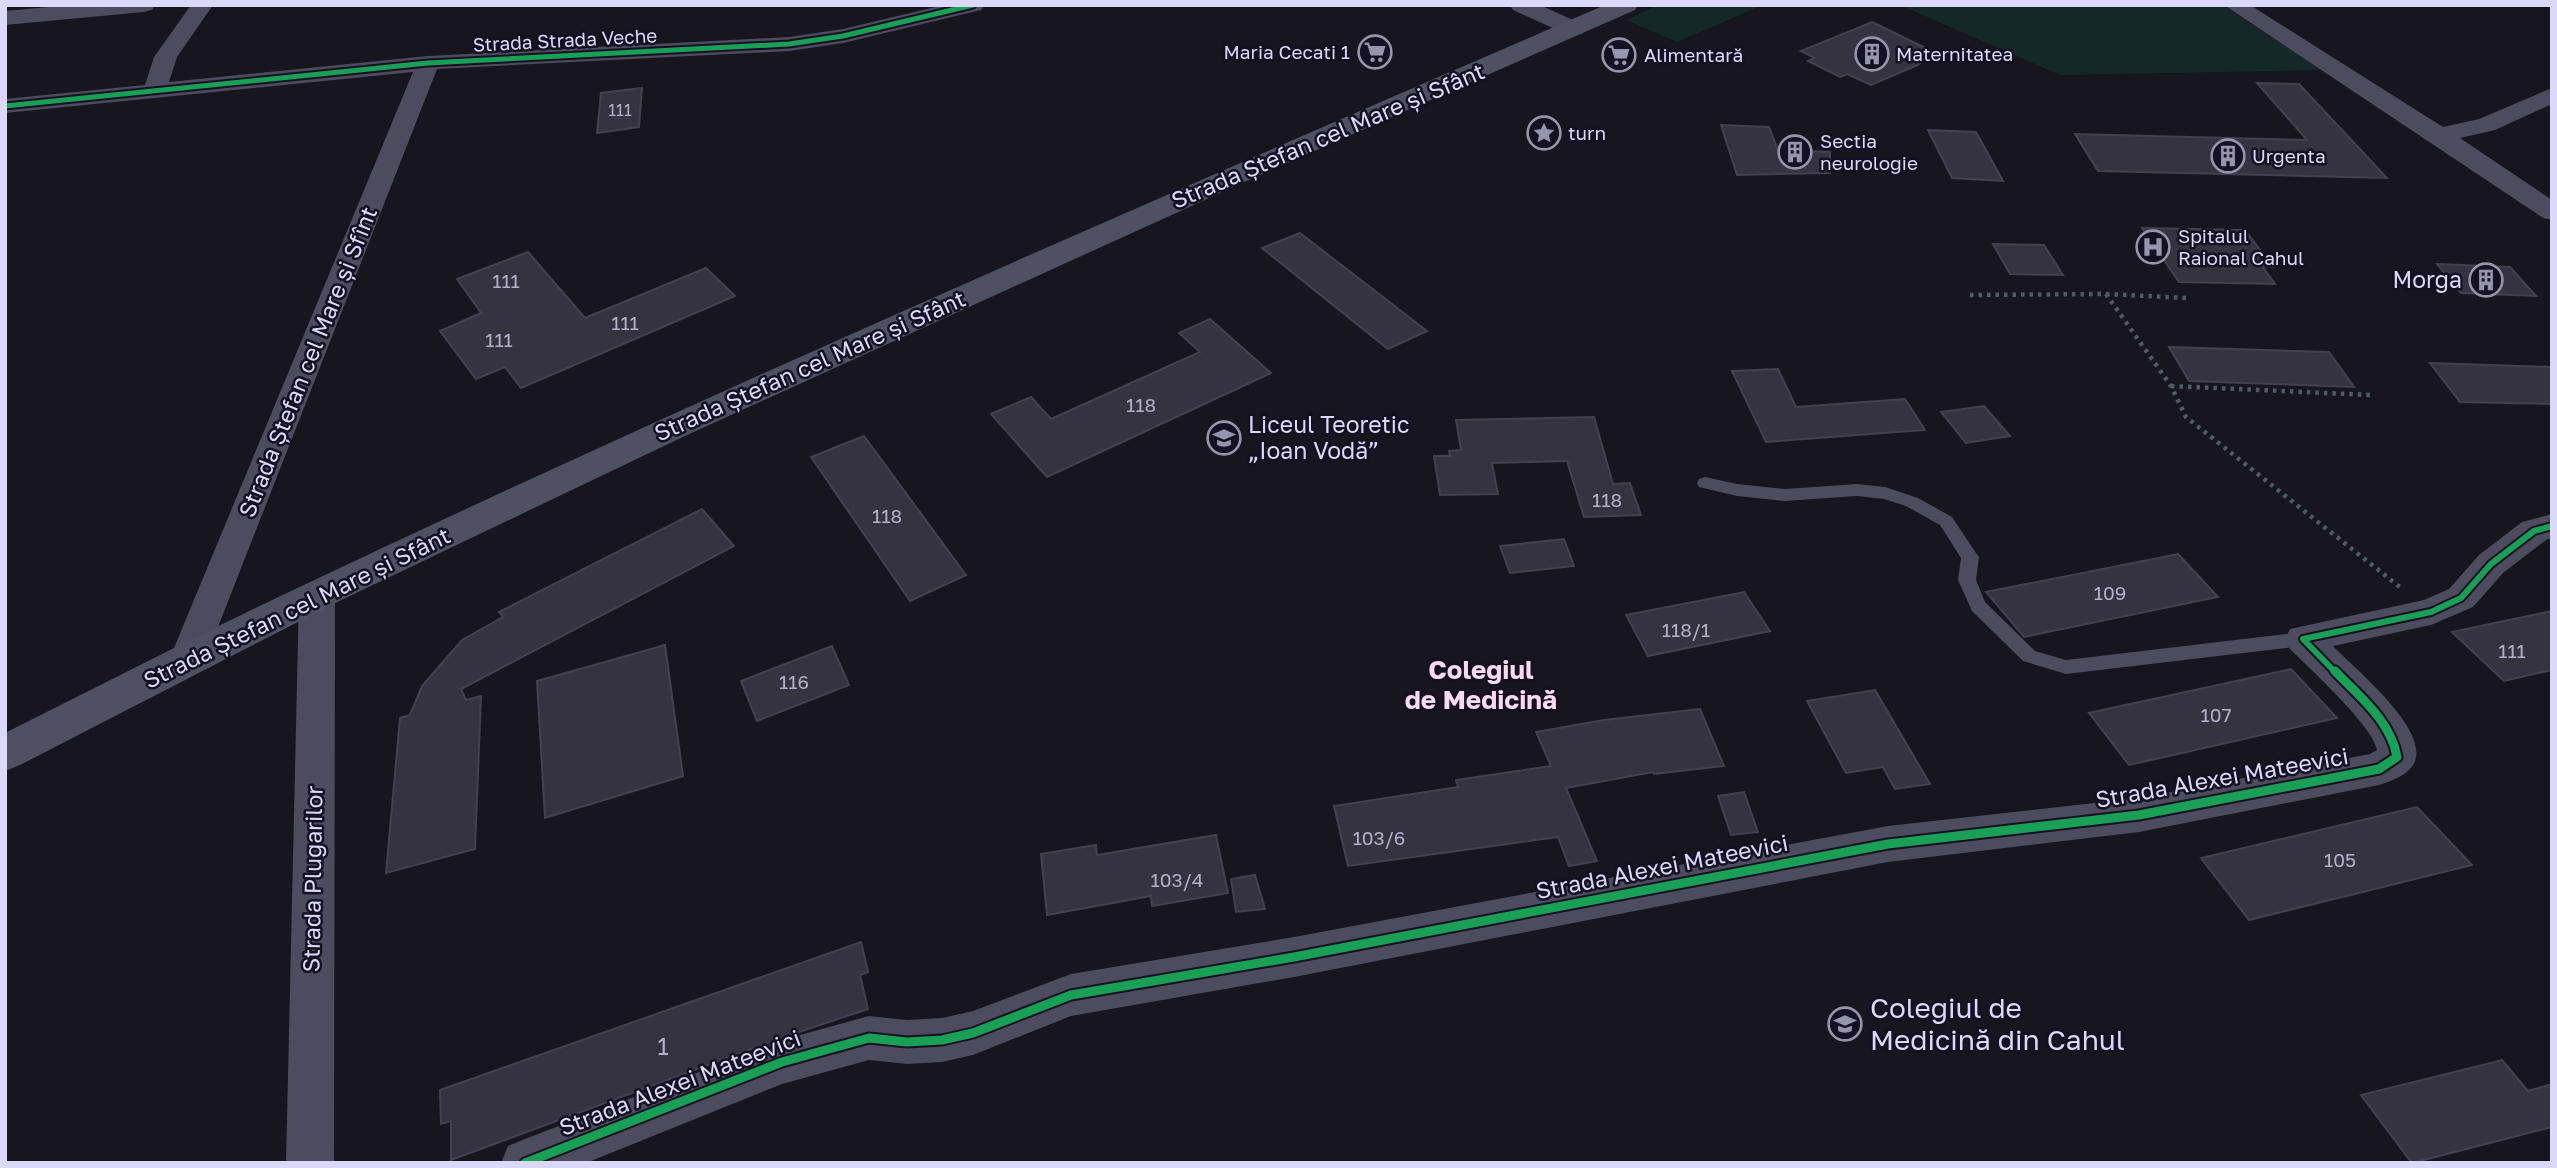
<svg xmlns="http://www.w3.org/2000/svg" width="2557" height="1168" viewBox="0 0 2557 1168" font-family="'Golos Text',sans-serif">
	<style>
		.green { fill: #152828 }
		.building { fill: #363340; stroke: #434151; stroke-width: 2 }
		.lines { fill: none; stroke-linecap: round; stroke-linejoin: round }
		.path { stroke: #4f5b65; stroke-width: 4.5; stroke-dasharray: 3.5 5; stroke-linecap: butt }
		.lane { fill: #4d4b5e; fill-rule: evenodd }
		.street { fill: #4d4b5e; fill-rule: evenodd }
		.secondary { fill: #505064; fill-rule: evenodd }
		.cycleway-far2-casing { stroke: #141122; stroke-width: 9 }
		.cycleway-far1-casing { stroke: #141122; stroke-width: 10 }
		.cycleway-casing { stroke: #141122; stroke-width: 13 }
		.cycleway-far2 { stroke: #1a9f57; stroke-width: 5 }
		.cycleway-far1 { stroke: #1a9f57; stroke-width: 6 }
		.cycleway { stroke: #1a9f57; stroke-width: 9 }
		.labels { text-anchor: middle; stroke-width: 5; stroke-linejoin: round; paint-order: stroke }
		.far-number-label { font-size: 16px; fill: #b2afcc }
		.far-street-label { font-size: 19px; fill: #dcd8fa; stroke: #141122 }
		.far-poi-label { font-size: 19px; fill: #dcd8fa; stroke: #141122; text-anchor: start }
		.number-label { font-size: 19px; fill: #b2afcc }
		.street-label { font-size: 23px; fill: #dcd8fa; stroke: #141122 }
		.poi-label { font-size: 23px; fill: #dcd8fa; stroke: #141122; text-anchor: end }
		.near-number-label { font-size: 23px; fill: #b2afcc }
		.quarter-label { font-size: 26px; font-weight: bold; fill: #fadaef; stroke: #141122 }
		.near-poi-label { font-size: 28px; fill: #dcd8fa; stroke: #141122; text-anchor: start }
	</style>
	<rect width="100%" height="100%" fill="#17151e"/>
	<!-- green -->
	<g class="green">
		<path d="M1658,5h105l-86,37 -51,-22z"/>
		<path d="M1900,5h322l101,65 -263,5z"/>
	</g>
	<!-- building -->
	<g class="building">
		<path d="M1872,22l62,30 -16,13 -47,20 -24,-11 -7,3 -32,-16 7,-3 -14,-7z"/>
		<path d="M2257,83l42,1 88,94 -289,-7 -23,-37 232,6z"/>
		<path d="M642,88l-3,39 -42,6 4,-40z"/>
		<path d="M1721,125l48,2 9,23 52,2v21l-93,2z"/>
		<path d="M1928,130l48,2 27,49 -51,-3z"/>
		<path d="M2142,228l103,2 28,37 -11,-1 13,18 -96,-2z"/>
		<path d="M1300,233l127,98 -39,18 -126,-101z"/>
		<path d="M1993,244l51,1 19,30 -53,-1z"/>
		<path d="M528,252l57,66 121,-50 29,28 -214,92 -16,-21 -29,12 -36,-48 41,-18 -24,-34z"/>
		<path d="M2437,264l73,3 26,29 -75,-3z"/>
		<path d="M1210,319l61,54 -224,104 -56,-63 40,-17 20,22 149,-67 -21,-19z"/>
		<path d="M2169,347l160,5 25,35 -165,-6z"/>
		<path d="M2430,363l122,4v37l-92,-2z"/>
		<path d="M1778,369l18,38 109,-8 20,31 -159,12 -34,-71z"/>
		<path d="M1984,406l26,30 -44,7 -25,-31z"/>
		<path d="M1594,417l19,67 17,-1 11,32 -57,2 -17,-56 -75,2 6,31 -58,1 -6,-39h16l-1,-5 12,-1 -5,-30z"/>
		<path d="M864,436l102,139 -56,26 -99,-144z"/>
		<path d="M702,509l32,37 -273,143 5,11 15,-4 -6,153 -89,24 14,-155 10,-3 12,-29 40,-46 41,-23 -4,-5z"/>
		<path d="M1564,539l10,27 -64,7 -10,-27z"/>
		<path d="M2178,554l40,43 -194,40 -38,-45z"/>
		<path d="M1744,592l26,39 -122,25 -22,-41z"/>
		<path d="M2552,611v59l-48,11 -52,-49z"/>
		<path d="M665,645l18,131 -138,42 -8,-137z"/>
		<path d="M832,646l17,39 -92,36 -16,-40z"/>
		<path d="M2291,669l46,49 -208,47 -40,-52z"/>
		<path d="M1875,690l55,94 -35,5 -12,-22 -37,6 -39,-72z"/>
		<path d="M1700,709l24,57 -70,8 -1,-2 -87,16 31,73 -28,5 -11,-29 -210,29 -14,-60 124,-19 -2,-7 95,-14 -15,-34 68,-12z"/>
		<path d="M1744,792l14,40 -27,3 -13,-39z"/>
		<path d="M2417,807l55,58 -223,55 -48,-62z"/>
		<path d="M1216,835l12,58 -76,13 -1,-10 -104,19 -6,-61 55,-9 1,10z"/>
		<path d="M1255,875l10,34 -29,3 -5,-33z"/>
		<path d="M861,942l7,30 -8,3 8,34 -87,29 -330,122v-39l-10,3 -1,-34z"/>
		<path d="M2502,1060l26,31 24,-7v43l-140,36 -51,-68z"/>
	</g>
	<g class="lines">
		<!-- path -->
		<g class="path">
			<path d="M2106,294l65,92 15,31 215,171"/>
			<path d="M1970,295l136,-1 80,4"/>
			<path d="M2171,386l200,9"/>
		</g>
		<!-- lane -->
		<path class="lane" d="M1705,477l32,7 48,5 72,-5 28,3 33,11 34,19 24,36 3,4 -3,23 9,22 50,49 31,9 237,-28 6,2 3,5 -3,5 -6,2 -237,28 -43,-13 -51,-50 -14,-31 3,-22 -21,-33 -34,-19 -22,-7 -27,-3 -72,5 -48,-5 -38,-9 -2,-4 2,-4z"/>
		<!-- street -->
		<g class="street">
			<path d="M71,5h84l-3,5 -8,2 -139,13v-14z"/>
			<path d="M191,5h22l-36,52 -8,25 259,-26 361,-19 54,-8 101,-24h40l-3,5 -138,33 -54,8 -352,18 -232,591 -5,10 -13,4 -13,-4 -5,-10 244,-588 -408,41v-14l140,-14 9,-28z"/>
			<path d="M1510,5h30l42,19 3,5 -3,5h-16l-53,-24z"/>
			<path d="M2224,5h26l193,122 36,-8 73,-31v16l-57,26 -35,8 92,62v20l-9,-2z"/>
			<path d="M2552,514v24l-6,2 -43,33 -30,34 -42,18 -98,21c22,23 89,77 83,111 -2,16 -24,24 -37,28l-240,47 -251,30 -594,115 -223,39 -98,39 -31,7 -35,2 -38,-4 -87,24 -196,79h-85l7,-17 17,-7 257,-99 87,-24 38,4 35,-2 31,-7 98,-37 223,-37 594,-111 251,-28 231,-44 7,-4c-4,-24 -67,-81 -87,-101l-5,-10 5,-10 134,-29 25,-11 30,-34 43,-33z"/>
			<path d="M317,582l12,4 6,9 -1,568h-48l13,-568 6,-9z"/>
		</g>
		<!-- secondary -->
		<path class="secondary" d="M1605,5h33l-3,5 -373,164 -575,261 -356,170 -311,160 -15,6v-38c100,-50 200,-102 301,-149 428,-203 864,-391 1299,-579z"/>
		<defs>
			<path id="cycleway-far2" d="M5,106l423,-43 361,-19 54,-8 130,-31"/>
			<path id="cycleway-far1" d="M2336,673l-33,-34 128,-27 30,-14 30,-34 43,-33 18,-5"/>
			<path id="cycleway" d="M525,1163l257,-101 87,-24 38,4 35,-2 31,-7 98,-38 223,-38 594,-113 251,-29 240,-46 18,-12c-6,-36 -38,-61 -62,-86"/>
		</defs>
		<!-- cycleway-far2 casing -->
		<use href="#cycleway-far2" class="cycleway-far2-casing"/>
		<!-- cycleway-far1 casing -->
		<use href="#cycleway-far1" class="cycleway-far1-casing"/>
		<!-- cycleway casing -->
		<use href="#cycleway" class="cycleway-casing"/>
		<!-- cycleway-far2 -->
		<use href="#cycleway-far2" class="cycleway-far2"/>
		<!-- cycleway-far1 -->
		<use href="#cycleway-far1" class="cycleway-far1"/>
		<!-- cycleway -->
		<use href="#cycleway" class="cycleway"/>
	</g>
	<!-- icons -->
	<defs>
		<symbol id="supermarket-ring" viewBox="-11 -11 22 22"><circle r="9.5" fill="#141122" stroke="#9794ad" stroke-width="1.5"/><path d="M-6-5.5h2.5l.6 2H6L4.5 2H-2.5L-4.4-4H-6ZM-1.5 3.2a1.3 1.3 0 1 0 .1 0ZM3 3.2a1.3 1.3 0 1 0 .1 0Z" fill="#9794ad"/></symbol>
		<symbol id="building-ring" viewBox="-11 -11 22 22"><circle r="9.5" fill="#141122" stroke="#9794ad" stroke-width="1.5"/><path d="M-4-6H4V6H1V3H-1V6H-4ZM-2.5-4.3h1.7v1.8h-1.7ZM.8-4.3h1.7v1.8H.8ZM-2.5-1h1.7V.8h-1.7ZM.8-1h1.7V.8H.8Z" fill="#9794ad"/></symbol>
		<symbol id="sight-ring" viewBox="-11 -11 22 22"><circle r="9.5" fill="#141122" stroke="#9794ad" stroke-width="1.5"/><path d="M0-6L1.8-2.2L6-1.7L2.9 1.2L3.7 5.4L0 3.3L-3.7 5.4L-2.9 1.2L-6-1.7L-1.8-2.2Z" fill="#9794ad"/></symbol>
		<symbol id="hospital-ring" viewBox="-11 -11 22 22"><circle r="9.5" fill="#141122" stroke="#9794ad" stroke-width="1.5"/><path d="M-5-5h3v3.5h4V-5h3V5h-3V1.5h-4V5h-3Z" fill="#9794ad"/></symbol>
		<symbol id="school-ring" viewBox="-11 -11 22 22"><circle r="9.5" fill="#141122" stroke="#9794ad" stroke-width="1.5"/><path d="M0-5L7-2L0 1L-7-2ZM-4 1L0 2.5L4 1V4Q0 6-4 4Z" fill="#9794ad"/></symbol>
		<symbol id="university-ring" viewBox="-11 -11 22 22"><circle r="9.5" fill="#141122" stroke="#9794ad" stroke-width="1.5"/><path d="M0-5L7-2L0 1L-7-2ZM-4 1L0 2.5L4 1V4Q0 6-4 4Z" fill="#9794ad"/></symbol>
	</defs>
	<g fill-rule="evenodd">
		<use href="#supermarket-ring" x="1356" y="33" width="38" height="38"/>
		<use href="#building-ring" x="1853" y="35" width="38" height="38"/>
		<use href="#supermarket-ring" x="1600" y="36" width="38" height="38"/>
		<use href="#sight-ring" x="1525" y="114" width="38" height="38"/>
		<use href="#building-ring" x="1776" y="133" width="38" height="38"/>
		<use href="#building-ring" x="2209" y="137" width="38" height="38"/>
		<use href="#hospital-ring" x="2134" y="228" width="38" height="38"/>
		<use href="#building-ring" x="2467" y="261" width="38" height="38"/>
		<use href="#school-ring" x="1205" y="419" width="38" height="38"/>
		<use href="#university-ring" x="1826" y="1005" width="38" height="38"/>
	</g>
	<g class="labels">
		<!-- far-number labels -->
		<g class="far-number-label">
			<text x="620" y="116">111</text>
		</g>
		<!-- far-street labels -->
		<g class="far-street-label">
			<text transform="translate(565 40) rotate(-3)" y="7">Strada Strada Veche</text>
		</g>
		<!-- far-poi labels -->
		<g class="far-poi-label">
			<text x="1350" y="59" text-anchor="end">Maria Cecati 1</text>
			<text x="1896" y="61">Maternitatea</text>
			<text x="1644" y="62">Alimentară</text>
			<text x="1568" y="140">turn</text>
			<text x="1820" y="148">Sectia<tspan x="1820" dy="22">neurologie</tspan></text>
			<text x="2252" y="163">Urgenta</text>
			<text x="2178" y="243">Spitalul<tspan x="2178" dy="22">Raional Cahul</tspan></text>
		</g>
		<!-- number labels -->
		<g class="number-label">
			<text x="506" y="288">111</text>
			<text x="625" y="330">111</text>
			<text x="499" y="347">111</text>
			<text x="1141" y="412">118</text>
			<text x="1607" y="507">118</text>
			<text x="887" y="523">118</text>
			<text x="2110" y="600">109</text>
			<text x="1686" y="637">118/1</text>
			<text x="2512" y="658">111</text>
			<text x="794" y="689">116</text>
			<text x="2216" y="722">107</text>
			<text x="1379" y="845">103/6</text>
			<text x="2340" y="867">105</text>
			<text x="1177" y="887">103/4</text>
		</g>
		<!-- street labels -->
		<g class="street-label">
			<text transform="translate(1328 136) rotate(-23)" y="8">Strada Ștefan cel Mare și Sfânt</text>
			<text transform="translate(308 362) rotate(-68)" y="8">Strada Ștefan cel Mare și Sfînt</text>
			<text transform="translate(810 366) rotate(-24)" y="8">Strada Ștefan cel Mare și Sfânt</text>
			<text transform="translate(297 608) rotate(-26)" y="8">Strada Ștefan cel Mare și Sfânt</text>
			<text transform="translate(2222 778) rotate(-10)" y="8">Strada Alexei Mateevici</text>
			<text transform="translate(1662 867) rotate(-11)" y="8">Strada Alexei Mateevici</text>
			<text transform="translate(313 879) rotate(-89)" y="8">Strada Plugarilor</text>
			<text transform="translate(680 1083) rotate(-21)" y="8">Strada Alexei Mateevici</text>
		</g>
		<!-- poi labels -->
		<g class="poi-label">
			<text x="2462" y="288">Morga</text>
			<text x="1248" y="433" text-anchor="start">Liceul Teoretic<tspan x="1248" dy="26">„Ioan Vodă”</tspan></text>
		</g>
		<!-- near-number labels -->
		<g class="near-number-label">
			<text x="663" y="1055">1</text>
		</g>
		<!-- quarter labels -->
		<g class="quarter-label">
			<text x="1481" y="679">Colegiul<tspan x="1481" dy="30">de Medicină</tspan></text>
		</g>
		<!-- near-poi labels -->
		<g class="near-poi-label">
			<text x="1870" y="1018">Colegiul de<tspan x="1870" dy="32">Medicină din Cahul</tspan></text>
		</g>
	</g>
	<!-- border -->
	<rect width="2557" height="1168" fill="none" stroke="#dcd8fa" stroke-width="14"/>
</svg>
